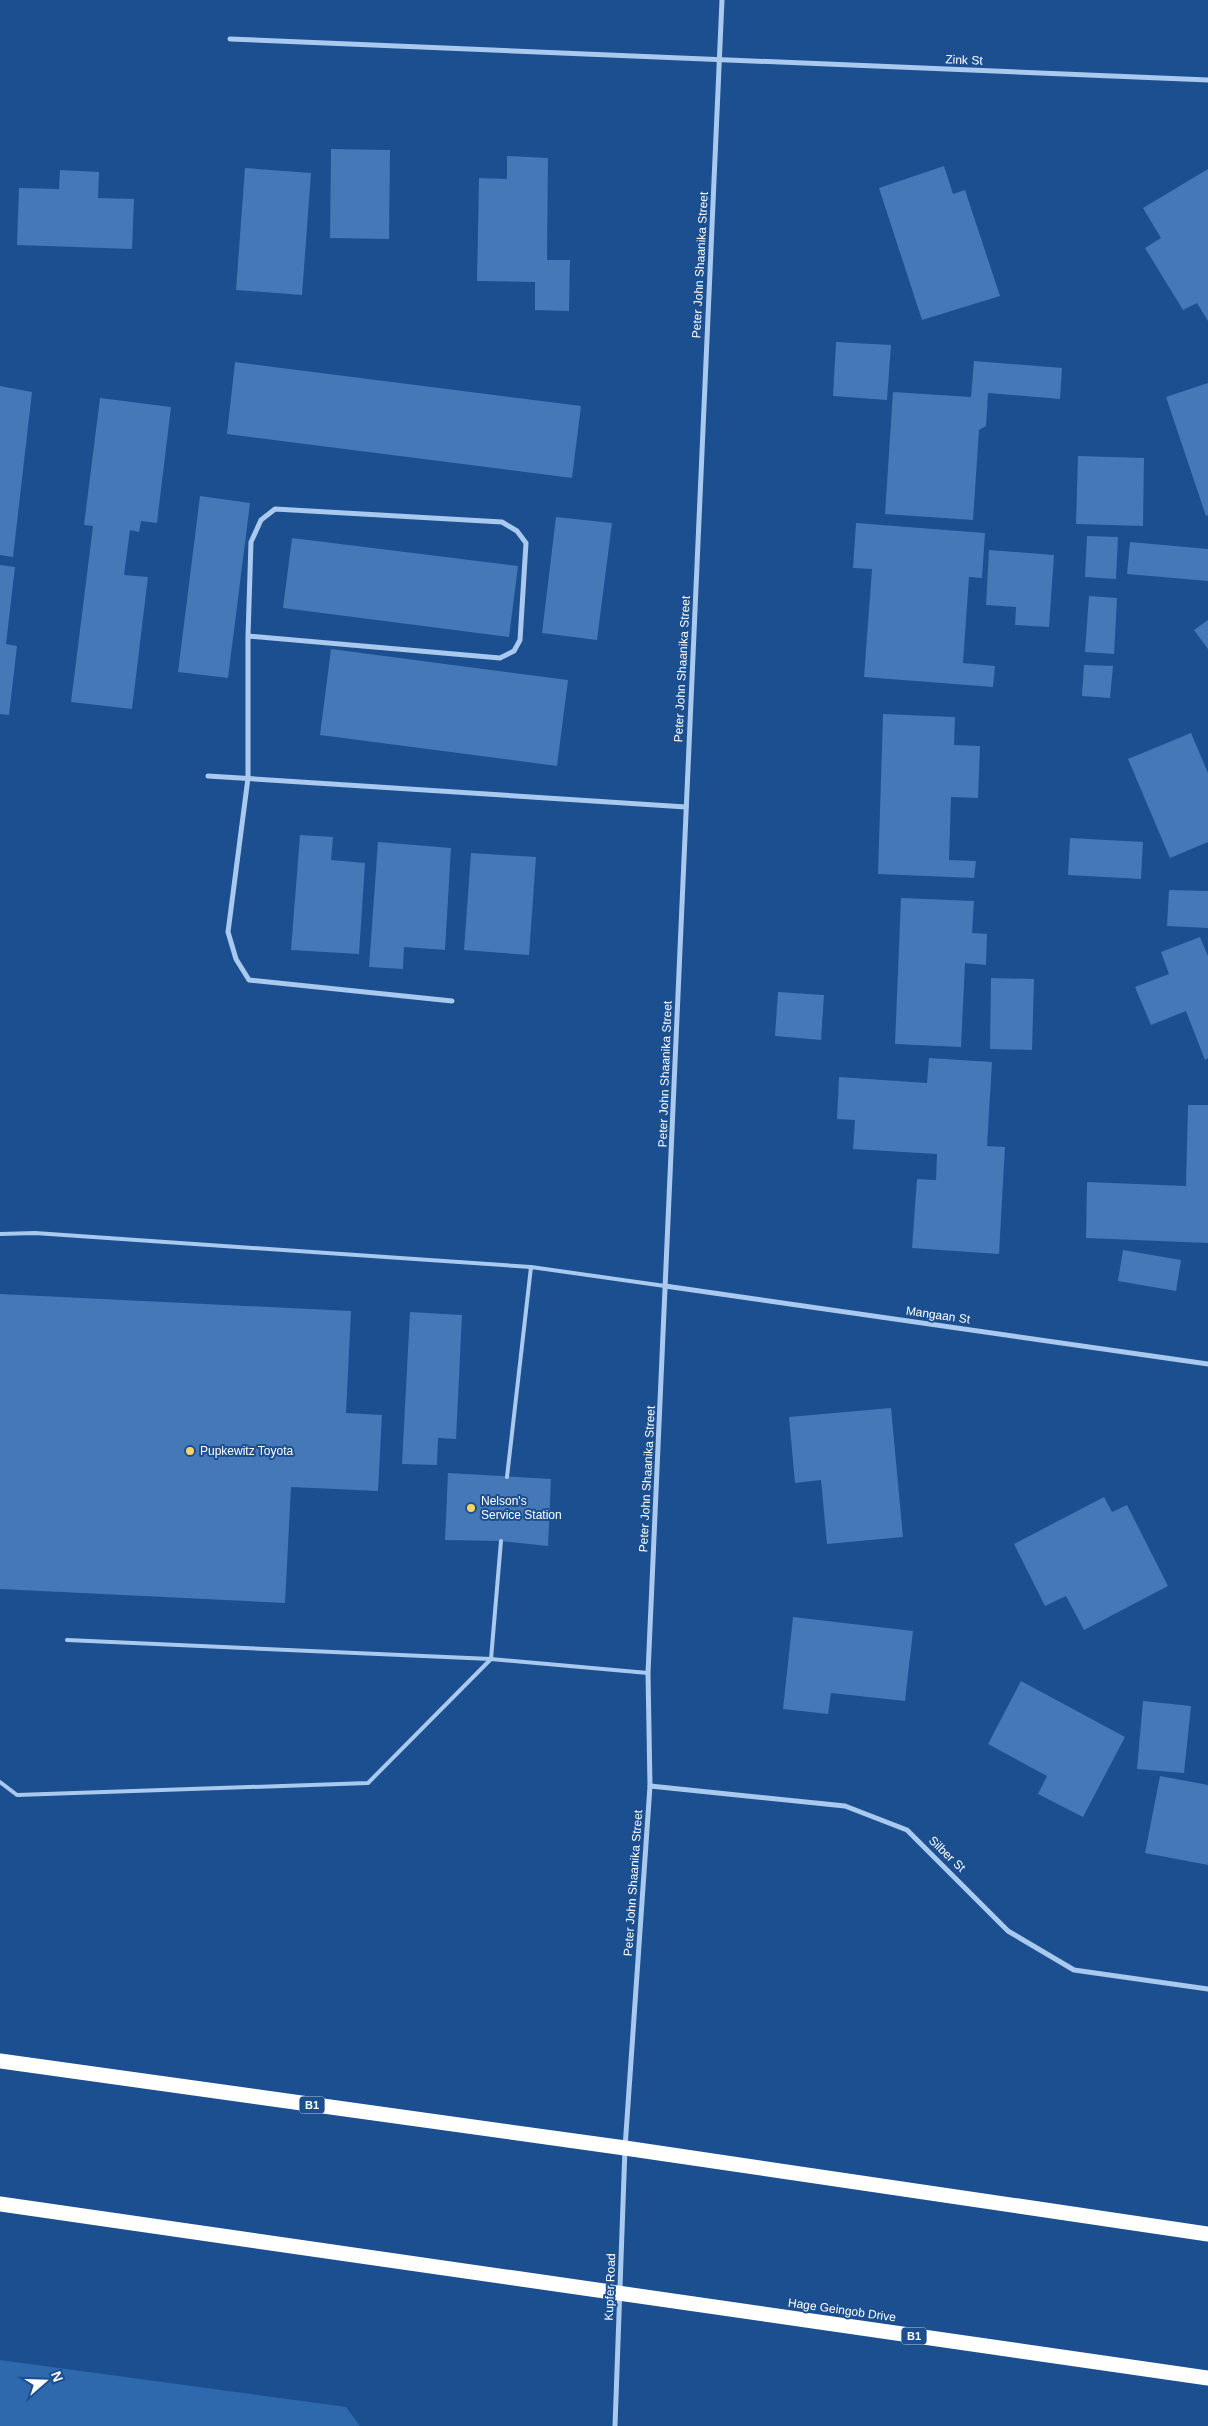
<svg xmlns="http://www.w3.org/2000/svg" width="1208" height="2426" viewBox="0 0 1208 2426" font-family="Arial,sans-serif">
	<style>
		.green { fill: #2e69ad }
		.building { fill: #4478b7 }
		.lines { fill: none; stroke-linecap: round; stroke-linejoin: round }
		.lane { stroke: #a9c9ee; stroke-width: 4 }
		.street { stroke: #a9c9ee; stroke-width: 5 }
		.highway { stroke: #fff; stroke-width: 15 }
		.poi-dot { fill: #ffd166; stroke: #1b4f8f; stroke-width: 2 }
		.labels { text-anchor: middle; stroke-width: 4; stroke-linejoin: round; paint-order: stroke }
		.shield { fill: #1b4f8f; stroke: #bbcadd; stroke-width: 1 }
		.shield-label { font-size: 11px; font-weight: bold; fill: #fff }
		.street-label { font-size: 12px; fill: #fff; stroke: #1b4f8f }
		.poi-label { font-size: 12px; fill: #fff; stroke: #1b4f8f; text-anchor: start }
	</style>
	<rect width="100%" height="100%" fill="#1b4f8f"/>
	<!-- green -->
	<path class="green" d="M0,2360l346,47 14,19h-360z"/>
	<!-- building -->
	<g class="building">
		<path d="M331,149l59,1 -1,89 -59,-1z"/>
		<path d="M507,156l41,2 -1,102h23l-1,51 -34,-1v-28l-58,-1 2,-103 28,1z"/>
		<path d="M944,166l9,28 12,-4 35,106 -78,24 -43,-132z"/>
		<path d="M245,168l66,5 -9,122 -66,-5z"/>
		<path d="M1208,169v152l-11,-18 -14,7 -38,-62 16,-10 -18,-30z"/>
		<path d="M60,170l39,2 -1,26 36,1 -2,50 -115,-4 2,-57 40,1z"/>
		<path d="M836,342l55,3 -4,55 -54,-4z"/>
		<path d="M974,361l88,7 -2,31 -72,-6 -2,33 -7,4 -6,90 -88,-6 8,-122 78,5z"/>
		<path d="M235,362l346,44 -9,72 -345,-44z"/>
		<path d="M1208,383v132l-2,1 -40,-119z"/>
		<path d="M0,386l32,6 -19,165 -13,-2z"/>
		<path d="M100,398l71,9 -14,116 -16,-2 -2,11 -9,-2 -6,45 24,2 -16,132 -61,-7 22,-176 -9,-1z"/>
		<path d="M1078,456l66,2 -1,68 -67,-2z"/>
		<path d="M200,496l50,7 -22,175 -50,-6z"/>
		<path d="M556,517l56,6 -15,117 -55,-7z"/>
		<path d="M856,523l129,10 -3,45 -13,-1 -6,86 32,3 -2,21 -129,-10 8,-108 -19,-1z"/>
		<path d="M1087,536l31,1 -2,42 -31,-2z"/>
		<path d="M292,538l226,28 -9,71 -226,-29z"/>
		<path d="M1130,542l78,7v32l-81,-7z"/>
		<path d="M989,550l65,5 -5,72 -34,-2 1,-18 -30,-2z"/>
		<path d="M0,565l15,2 -9,77 11,2 -8,69 -9,-1z"/>
		<path d="M1089,596l28,2 -3,56 -29,-2z"/>
		<path d="M1208,620v29l-14,-19z"/>
		<path d="M331,649l237,31 -11,86 -237,-31z"/>
		<path d="M1084,665l29,1 -3,32 -28,-2z"/>
		<path d="M883,714l72,3 -1,28 26,1 -2,52 -27,-1 -2,63 27,1 -2,17 -96,-4z"/>
		<path d="M1191,733l17,40v69l-38,16 -42,-99z"/>
		<path d="M300,835l33,2 -2,23 34,3 -6,91 -68,-4z"/>
		<path d="M1070,838l73,4 -2,37 -73,-4z"/>
		<path d="M378,842l73,6 -6,102 -41,-3 -1,22 -34,-2z"/>
		<path d="M471,853l65,4 -7,98 -65,-5z"/>
		<path d="M1169,890l39,1v37l-41,-2z"/>
		<path d="M901,898l73,3 -2,32 15,1 -1,31 -21,-2 -4,84 -66,-3z"/>
		<path d="M1200,937l8,19v102l-3,2 -19,-49 -35,14 -16,-38 34,-13 -8,-22z"/>
		<path d="M991,978l43,1 -2,71 -42,-1z"/>
		<path d="M778,992l46,3 -3,45 -46,-4z"/>
		<path d="M929,1058l63,4 -5,84 18,1 -6,107 -87,-6 5,-69 19,1 1,-26 -84,-5 2,-29 -18,-1 2,-42 88,6z"/>
		<path d="M1188,1105h20v138l-122,-5 1,-56 99,4z"/>
		<path d="M1123,1250l58,10 -5,31 -58,-10z"/>
		<path d="M0,1294l351,17 -5,102 36,2 -4,76 -87,-4 -6,116 -285,-14z"/>
		<path d="M410,1312l52,3 -6,124 -18,-1 -1,27 -35,-1z"/>
		<path d="M891,1408l12,129 -76,7 -6,-64 -26,3 -6,-66z"/>
		<path d="M448,1473l103,6 -3,67 -47,-5 -56,-1z"/>
		<path d="M1104,1497l8,15 15,-7 41,81 -84,44 -18,-34 -21,10 -31,-62z"/>
		<path d="M793,1617l120,14 -8,70 -74,-8 -3,21 -45,-5z"/>
		<path d="M1021,1681l104,56 -42,80 -45,-23 9,-18 -59,-32z"/>
		<path d="M1143,1701l48,5 -7,67 -47,-4z"/>
		<path d="M1160,1776l48,9v80l-63,-12z"/>
	</g>
	<g class="lines">
		<!-- lane -->
		<g class="lane">
			<path d="M0,1234l35,-1 496,34"/>
			<path d="M507,1477l24,-210 134,19"/>
			<path d="M501,1541l-10,118 157,14"/>
			<path d="M67,1640l424,19"/>
			<path d="M0,1782l17,13 351,-12 123,-124"/>
		</g>
		<!-- street -->
		<g class="street">
			<path d="M230,39l978,41"/>
			<path d="M248,636l252,22 14,-7 6,-11 6,-97 -9,-12 -15,-9 -227,-13 -14,11 -10,22 -3,94v142l-20,154 8,27 13,21 203,21"/>
			<path d="M208,776l478,31"/>
			<path d="M665,1286l543,78"/>
			<path d="M650,1786l195,20 62,24 101,101 66,39 134,19"/>
			<path d="M615,2426l10,-278 25,-362 -2,-113 74,-1673"/>
		</g>
		<!-- highway -->
		<g class="highway">
			<path d="M0,2061l625,87 583,86"/>
			<path d="M0,2204l1208,174"/>
		</g>
	</g>
	<!-- markers -->
	<g class="poi-dot">
		<circle cx="190" cy="1451" r="5"/>
		<circle cx="471" cy="1508" r="5"/>
	</g>
	<g class="labels">
		<!-- shield labels -->
		<g class="shield">
			<rect x="299.5" y="2096.5" width="25" height="17" rx="4"/>
			<rect x="901.5" y="2327.5" width="25" height="17" rx="4"/>
		</g>
		<g class="shield-label">
			<text x="312" y="2109">B1</text>
			<text x="914" y="2340">B1</text>
		</g>
		<!-- street labels -->
		<g class="street-label">
			<text transform="translate(964 60) rotate(2)" y="4">Zink St</text>
			<text transform="translate(700 265) rotate(-87)" y="4">Peter John Shaanika Street</text>
			<text transform="translate(682 669) rotate(-87)" y="4">Peter John Shaanika Street</text>
			<text transform="translate(665 1074) rotate(-88)" y="4">Peter John Shaanika Street</text>
			<text transform="translate(938 1315) rotate(8)" y="4">Mangaan St</text>
			<text transform="translate(647 1479) rotate(-87)" y="4">Peter John Shaanika Street</text>
			<text transform="translate(947 1854) rotate(44)" y="4">Silber St</text>
			<text transform="translate(633 1883) rotate(-86)" y="4">Peter John Shaanika Street</text>
			<text transform="translate(610 2287) rotate(-88)" y="4">Kupfer Road</text>
			<text transform="translate(842 2310) rotate(8)" y="4">Hage Geingob Drive</text>
		</g>
		<!-- poi labels -->
		<g class="poi-label">
			<text x="200" y="1455">Pupkewitz Toyota</text>
			<text x="481" y="1505">Nelson's<tspan x="481" dy="14">Service Station</tspan></text>
		</g>
	</g>
	<!-- north arrow -->
	<g transform="translate(45 2381) rotate(70)" stroke="#1b4f8f" stroke-width="4" paint-order="stroke">
	<path d="M0-4L9 19L0 12L-9 19Z" fill="#ffffff"/>
	<text y="-8" font-size="14" font-weight="bold" text-anchor="middle" fill="#ffffff">N</text>
	</g>
</svg>
